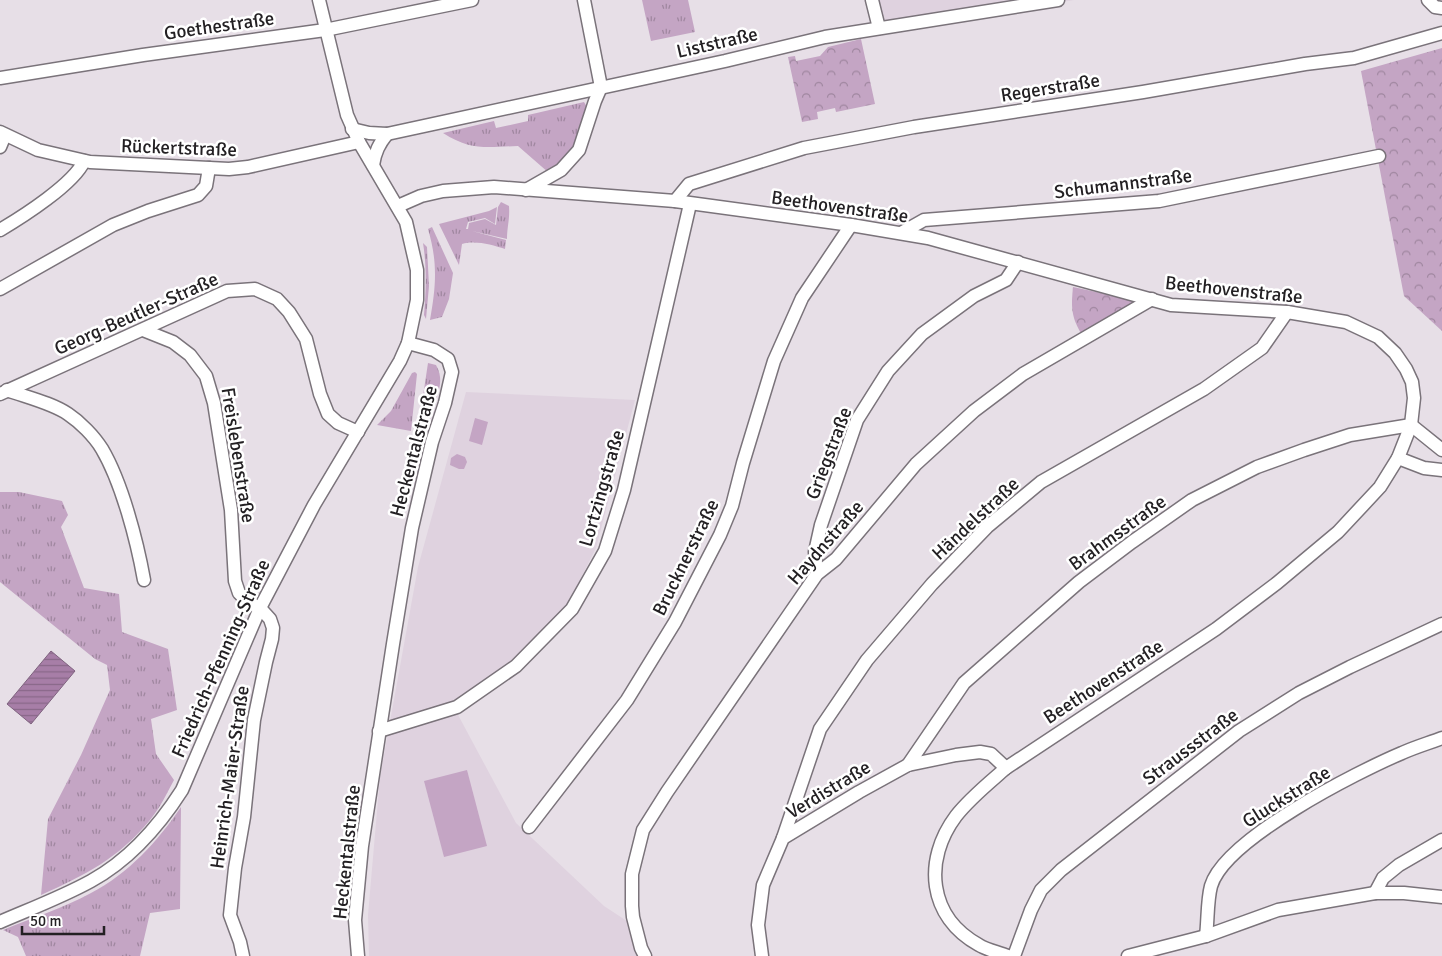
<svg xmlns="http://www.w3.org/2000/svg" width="1442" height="956" viewBox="0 0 1442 956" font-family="Signika,sans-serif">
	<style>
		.built { fill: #dfd2df }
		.grass { fill: url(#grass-tufts) }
		.park { fill: url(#park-crowns) }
		.pitch { fill: #c4a5c4 }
		.water { fill: url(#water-rules); stroke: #7f627f }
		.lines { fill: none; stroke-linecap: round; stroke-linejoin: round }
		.minor-casing { stroke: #7a737a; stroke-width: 15 }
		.minor { stroke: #fff; stroke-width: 12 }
		.labels { text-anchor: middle; stroke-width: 5; stroke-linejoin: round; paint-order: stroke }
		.street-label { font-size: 19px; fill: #232023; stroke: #fff }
	</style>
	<defs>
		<pattern id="grass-tufts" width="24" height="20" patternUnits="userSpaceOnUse" patternTransform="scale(1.25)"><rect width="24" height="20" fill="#c4a5c4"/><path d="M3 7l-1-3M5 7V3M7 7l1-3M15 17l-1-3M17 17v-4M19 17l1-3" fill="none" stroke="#9f869f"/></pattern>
		<pattern id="park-crowns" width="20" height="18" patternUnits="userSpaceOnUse" patternTransform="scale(1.25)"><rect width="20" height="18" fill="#c4a5c4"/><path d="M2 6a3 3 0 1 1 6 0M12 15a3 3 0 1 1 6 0" fill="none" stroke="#9f869f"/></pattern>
		<pattern id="water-rules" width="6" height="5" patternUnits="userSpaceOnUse" patternTransform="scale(1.25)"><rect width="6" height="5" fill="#a77ea7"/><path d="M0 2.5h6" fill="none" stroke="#886788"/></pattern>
	</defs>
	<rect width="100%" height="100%" fill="#e7dfe7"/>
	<!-- built -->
	<g class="built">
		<path d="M869,0h205l-198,33z"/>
		<path d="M466,392l169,8 -39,148 -30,60 -109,105 59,110 88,83 29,19 8,31h-272l-1,-41 12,-138 38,-210z"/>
	</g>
	<!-- grass -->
	<g class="grass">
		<path d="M642,0h46l7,32 -44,9z"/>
		<path d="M584,102l3,5 -11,42 -27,24 -31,-27c-32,1 -47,5 -75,-13l51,-12 2,7 32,-7v-6z"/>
		<path d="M501,202l8,4c1,13 -2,21 -2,33l-35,-8 34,9 -1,9c-13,-4 -29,-9 -43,-5l-3,21 -20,-41 50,-13 8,-4 -2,17 -10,-6 -17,4 -2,7h2l1,-6 16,-4 11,6 2,-18z"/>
		<path d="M432,227l21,46 -4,26 -7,18 -12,3c6,-34 8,-57 -2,-91z"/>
		<path d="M423,243l4,4 2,39 -3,33 -2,-4c2,-24 3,-47 -1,-72z"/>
		<path d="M428,363l8,2c13,22 -7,45 -18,64z"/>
		<path d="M415,372l2,2 -6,57 -34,-6 14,-14 21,-38z"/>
		<path d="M0,492h19l43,9 6,14 -7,12 23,61 35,6 3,38 46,17 9,61 -26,9 5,35 18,26c-7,13 -14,28 -24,40 -32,39 -65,55 -109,75l7,-76 33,-64 29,-65 -3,-25 -12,-6 -95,-77z"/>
		<path d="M181,807l-1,102 -30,4 -10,43h-114l-8,-19 -15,-7c29,-12 60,-22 88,-37 37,-19 67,-52 90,-86z"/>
	</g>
	<!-- park -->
	<g class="park">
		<path d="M861,39l14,65 -39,8 -1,-4 -18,4 1,7 -16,3 -14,-65 7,-1 1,5 24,-5 8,-9z"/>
		<path d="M1442,48v283l-38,-35 -43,-225z"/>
		<path d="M1073,287l70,15 -61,33c-11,-18 -11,-28 -9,-48z"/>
	</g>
	<!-- pitch -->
	<g class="pitch">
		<path d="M475,418l13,4 -6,23 -13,-4z"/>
		<path d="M457,454l8,3 2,5 -3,7h-5l-9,-4 1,-7z"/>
		<path d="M467,770l20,76 -43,11 -20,-76z"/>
	</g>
	<!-- water -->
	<path class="water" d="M51,651l24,20 -44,53 -24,-20z"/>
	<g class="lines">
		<defs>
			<g id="minor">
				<path d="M872,0l7,28"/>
				<path d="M1428,0l7,7 7,1"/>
				<path d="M0,78l143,-23 182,-25 147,-30"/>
				<path d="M352,129l17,4 18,1 338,-73 100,-24 233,-37"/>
				<path d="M0,132l38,18 52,12 139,7 19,-2 111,-25"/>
				<path d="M0,147l5,-12"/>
				<path d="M373,165c2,-13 6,-21 14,-31"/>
				<path d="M526,190l35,-20 18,-20 16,-49 6,-14 -17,-87"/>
				<path d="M675,201l14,-17 115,-36 110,-21 229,-35 162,-28 49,-6 88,-25"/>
				<path d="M398,206l23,-10 22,-5 51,-4 181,14 176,24 77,13 243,67 116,7 59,10 32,15 17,16 11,16 6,13 2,16 -3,27 -13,33 -18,29 -42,45 -61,51 -61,46 -210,139c-17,15 -36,30 -50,48 -33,44 -28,101 23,129 8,5 19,7 29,11"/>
				<path d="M0,230c22,-13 74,-46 84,-69"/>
				<path d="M901,233l23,-13 235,-19 220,-45"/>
				<path d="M0,289l113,-64 35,-14 50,-16 8,-9 3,-18"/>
				<path d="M143,330l30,12 17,13 16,21 8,27 17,107 4,71 4,12 9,9 12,6 10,11 3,9 -1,11 -6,23 -12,58 -10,97 -9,51 -5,47 10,27 3,14"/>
				<path d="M7,390c19,7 45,13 61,24 12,8 26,22 34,35 20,34 35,92 42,131"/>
				<path d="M0,394l227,-103 28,-2 22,10 12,13 17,27 14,55 8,20 10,9 20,9"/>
				<path d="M1398,458l26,10 18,2"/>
				<path d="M817,574l-2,-22 6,-27 36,-105 31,-49 34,-37 52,-38 32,-16 12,-18"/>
				<path d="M379,731l78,-24 59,-41 56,-57 33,-58 19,-61 66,-286"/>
				<path d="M908,765l56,-82 115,-101 53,-40 60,-42 65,-33 47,-17 46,-15 61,-10 31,25"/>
				<path d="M529,827l98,-127 48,-78 45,-87 12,-29 11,-43 31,-102 28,-63 49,-73"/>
				<path d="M783,838l37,-109 47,-69 65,-76 55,-57 54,-45 163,-93 58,-41 25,-36"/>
				<path d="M1375,893l8,-15 16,-13 43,-25"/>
				<path d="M0,922c30,-13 62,-25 91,-41 38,-21 68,-55 91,-91l78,-182 54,-103 86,-144 8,-18 9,-43v-30l-11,-48 -47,-80 -12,-27 -28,-115"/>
				<path d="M1206,936c2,-15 1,-35 5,-50 14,-47 146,-114 191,-133 13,-6 27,-10 40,-15"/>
				<path d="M358,956l-3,-36 7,-74 31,-202 19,-116 20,-86 13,-39 7,-31 -4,-13 -14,-9 -26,-7"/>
				<path d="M645,956l-4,-8 -8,-31 -1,-11v-32l11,-44 24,-38 150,-218 19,-15 80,-95 58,-53 49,-37 129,-75"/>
				<path d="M762,956l-4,-31 5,-40 20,-47 76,-46 49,-27 48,-10 24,-3 11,2 15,14"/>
				<path d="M1014,956l17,-46 10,-20 20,-20 178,-139 60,-38 51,-26 92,-43"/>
				<path d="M1128,956l78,-20 72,-26 97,-17h29l38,4"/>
			</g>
		</defs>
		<!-- minor casing -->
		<use href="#minor" class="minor-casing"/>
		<!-- minor -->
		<use href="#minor" class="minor"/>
	</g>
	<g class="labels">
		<!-- street labels -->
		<g class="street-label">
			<text transform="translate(219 25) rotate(-8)" y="7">Goethestraße</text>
			<text transform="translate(717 42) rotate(-13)" y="7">Liststraße</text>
			<text transform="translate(1050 87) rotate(-9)" y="7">Regerstraße</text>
			<text transform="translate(179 147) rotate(2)" y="7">Rückertstraße</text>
			<text transform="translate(1123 183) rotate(-7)" y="7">Schumannstraße</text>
			<text transform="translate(840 206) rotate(8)" y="7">Beethovenstraße</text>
			<text transform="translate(1234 289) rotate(6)" y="7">Beethovenstraße</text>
			<text transform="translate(136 313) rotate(-24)" y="7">Georg-Beutler-Straße</text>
			<text transform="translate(413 451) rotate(-75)" y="7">Heckentalstraße</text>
			<text transform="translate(828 453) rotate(-69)" y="7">Griegstraße</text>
			<text transform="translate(239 455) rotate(81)" y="7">Freislebenstraße</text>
			<text transform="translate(601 488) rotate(-74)" y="7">Lortzingstraße</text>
			<text transform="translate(975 518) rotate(-43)" y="7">Händelstraße</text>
			<text transform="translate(1117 532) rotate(-36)" y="7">Brahmsstraße</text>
			<text transform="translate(825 542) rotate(-49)" y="7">Haydnstraße</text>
			<text transform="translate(685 557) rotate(-64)" y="7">Brucknerstraße</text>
			<text transform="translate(220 658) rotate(-66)" y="7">Friedrich-Pfenning-Straße</text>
			<text transform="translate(1103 681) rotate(-33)" y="7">Beethovenstraße</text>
			<text transform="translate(1190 746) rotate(-37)" y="7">Straussstraße</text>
			<text transform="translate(229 777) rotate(-82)" y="7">Heinrich-Maier-Straße</text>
			<text transform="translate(828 789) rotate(-31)" y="7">Verdistraße</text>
			<text transform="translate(1286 796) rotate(-32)" y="7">Gluckstraße</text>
			<text transform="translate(346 852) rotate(-84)" y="7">Heckentalstraße</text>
		</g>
	</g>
	<!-- scale -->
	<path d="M22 926v8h82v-8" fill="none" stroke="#232023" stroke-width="2.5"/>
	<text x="30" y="926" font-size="15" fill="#232023" stroke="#ffffff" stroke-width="4" paint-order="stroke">50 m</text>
</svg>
